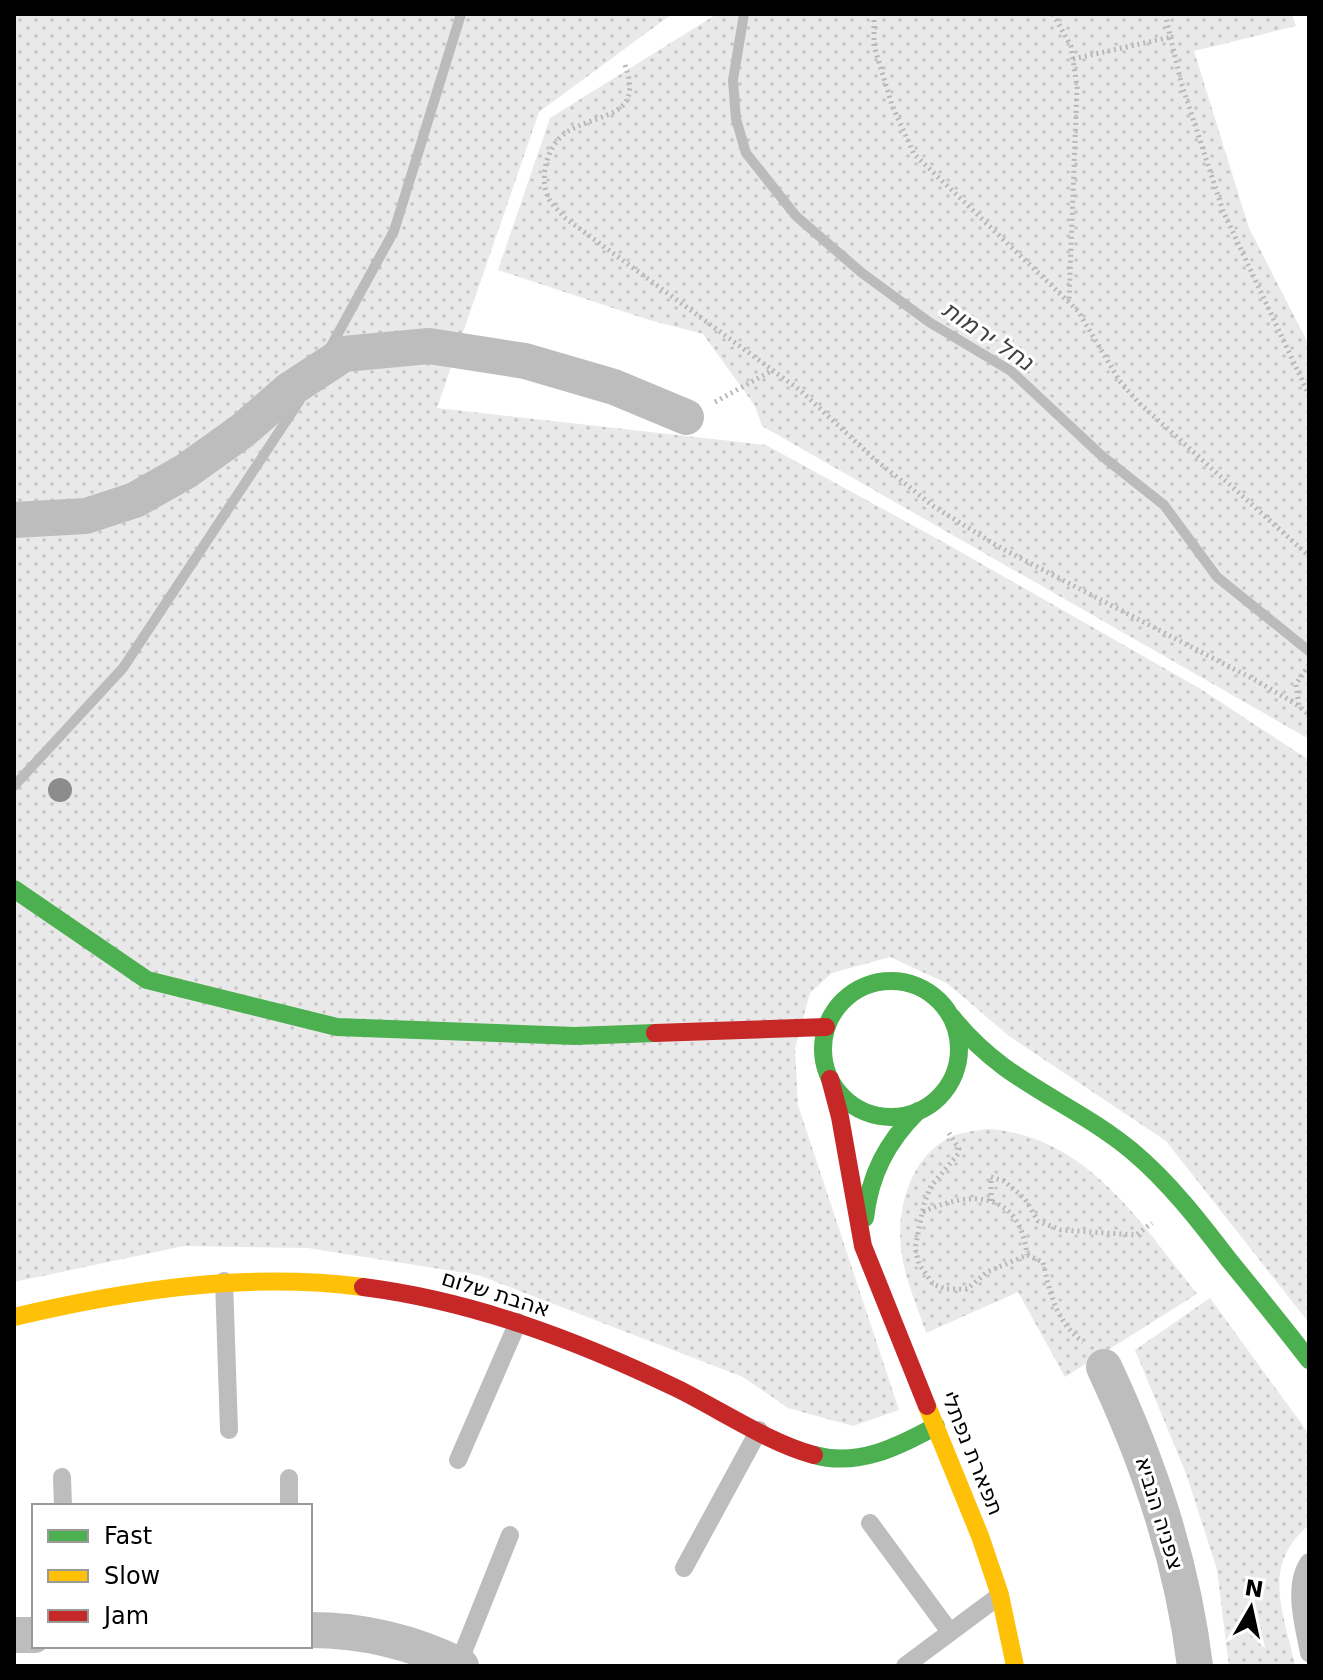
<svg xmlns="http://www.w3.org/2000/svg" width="1323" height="1680" viewBox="0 0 1323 1680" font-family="'DejaVu Sans','Noto Sans Hebrew',sans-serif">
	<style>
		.grass { fill: url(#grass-dots) }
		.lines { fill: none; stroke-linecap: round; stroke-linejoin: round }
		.stream { stroke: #bbb; stroke-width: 10 }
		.path { stroke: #b8b8b8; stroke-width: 5; stroke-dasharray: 2 4; stroke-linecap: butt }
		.lane { stroke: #bdbdbd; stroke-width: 18 }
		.street { stroke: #bdbdbd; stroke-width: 36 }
		.fast { stroke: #4caf50; stroke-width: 18 }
		.slow { stroke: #ffc107; stroke-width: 18 }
		.jam { stroke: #c62828; stroke-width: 18 }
		.tree { fill: #8c8c8c }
		.labels { text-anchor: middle; stroke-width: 6; stroke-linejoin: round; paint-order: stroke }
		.street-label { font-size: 22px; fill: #000; stroke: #fff }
		.water-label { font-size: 24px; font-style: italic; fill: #3f3f3f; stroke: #fff }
	</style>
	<defs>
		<pattern id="grass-dots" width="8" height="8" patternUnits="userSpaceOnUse" patternTransform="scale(2)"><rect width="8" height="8" fill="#e9e9e9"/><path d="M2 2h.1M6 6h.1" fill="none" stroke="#c6c6c6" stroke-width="1.8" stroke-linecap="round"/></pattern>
	</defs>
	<rect width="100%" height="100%" fill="#fff"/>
	<!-- grass -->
	<g class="grass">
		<path d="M14,14h658l-133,98 -102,296 329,37 179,98 254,145 110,72v563l-143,-182 -157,-105 -61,-52 -58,-27 -58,16 -22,20 -15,56 3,56 101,305 -46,16 -65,-18 -45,-31 -265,-102 -170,-27 -124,-2 -170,36z"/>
		<path d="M717,14h575l4,12 -102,25 55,177 60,117v394l-547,-313 -7,-20 -52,-72 -57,-15 -148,-49 52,-152z"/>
		<path d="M986,1129c100,5 155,94 211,165l-132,83 -47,-85 -92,41c-8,-25 -20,-51 -24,-77 -7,-43 6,-97 48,-119 11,-5 25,-6 36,-8z"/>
		<path d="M1210,1298l99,136v91c-49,41 -25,87 -14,141h-66l-12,-96 -30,-94 -52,-126z"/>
	</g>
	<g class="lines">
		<!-- stream -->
		<g class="stream">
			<path d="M744,14l-11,66 3,39 10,34 50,63 66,57 67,49 82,49 91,85 62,49 53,72 92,74"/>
			<path d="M330,348l64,-117 67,-217"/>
			<path d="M14,786l109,-118 177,-268"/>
		</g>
		<!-- path -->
		<g class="path">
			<path d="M874,14v32l18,59 22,49 164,157 41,69 20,23 170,153"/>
			<path d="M1053,14l18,32 6,41 -8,215"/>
			<path d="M1165,14l16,68 42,129 86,184"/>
			<path d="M1073,59l98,-22"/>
			<path d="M625,65c18,50 -19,47 -53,64 -23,11 -35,46 -23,70 4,7 11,13 16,19l236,173 71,66 61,49 66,41 258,134 42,25"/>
			<path d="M715,402l58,-32"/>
			<path d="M1309,665l-13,19 3,22 10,9"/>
			<path d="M949,1133l10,16 -1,5 -27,32 -7,18 -9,44 4,16 14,20 13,5h21l20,-17 40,-17 16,7c7,31 13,60 40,80"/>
			<path d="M991,1201v-24l13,4 21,18 13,22 23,9 75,5 16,-12"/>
			<path d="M923,1212c49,-23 97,-20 104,43"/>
		</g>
		<!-- lane -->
		<g class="lane">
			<path d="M224,1281l5,149"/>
			<path d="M458,1460l60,-138"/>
			<path d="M62,1477l1,29"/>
			<path d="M289,1478v28"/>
			<path d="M870,1523l80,109"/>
			<path d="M1309,1562c-17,24 -5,64 0,91"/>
			<path d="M684,1568l75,-138"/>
			<path d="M458,1665l52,-130"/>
			<path d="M905,1666l94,-70"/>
		</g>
		<!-- street -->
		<g class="street">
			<path d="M14,520l72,-4 49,-16 51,-29 56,-40 47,-41 55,-36 85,-8 96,15 89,26 72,30"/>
			<path d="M1104,1367c45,96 78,193 91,299"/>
			<path d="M310,1630c53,0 103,12 151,36"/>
			<path d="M14,1635h20"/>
		</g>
		<!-- fast -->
		<g class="fast">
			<path d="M14,889l133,91 190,47 238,9 80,-3"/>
			<circle cx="891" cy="1049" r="68"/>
			<path d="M952,1017c52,66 118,83 180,134 37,31 68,71 97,109 27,33 54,66 80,100"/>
			<path d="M865,1218c5,-44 22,-76 53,-107"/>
			<path d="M814,1455c44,12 84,-8 122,-29"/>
		</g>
		<!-- slow -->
		<g class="slow">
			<path d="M14,1317c114,-27 231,-45 349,-30"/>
			<path d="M927,1406l53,130 20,59 15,71"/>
		</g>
		<!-- jam -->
		<g class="jam">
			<path d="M655,1033l171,-6"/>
			<path d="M830,1079l10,38 23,129 64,160"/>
			<path d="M363,1287c110,14 213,53 313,101 43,21 93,55 138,67"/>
		</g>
	</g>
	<!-- trees -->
	<circle class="tree" cx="60" cy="790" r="12"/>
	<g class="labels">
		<!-- street labels -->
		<g class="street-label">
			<text transform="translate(496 1293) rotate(17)" y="8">אהבת שלום</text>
			<text transform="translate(973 1453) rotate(68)" y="8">תפארת נפתלי</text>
			<text transform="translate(1160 1513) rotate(73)" y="8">צפניה הנביא</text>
		</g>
		<!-- water labels -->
		<g class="water-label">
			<text transform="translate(988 336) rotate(34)" y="8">נחל ירמות</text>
		</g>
	</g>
	<!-- border -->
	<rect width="1323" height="1680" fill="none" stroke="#000000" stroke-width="32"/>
	<!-- legend -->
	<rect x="32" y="1504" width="280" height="144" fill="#ffffff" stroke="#999999" stroke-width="2"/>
	<rect x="48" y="1530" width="40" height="12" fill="#4caf50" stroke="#999999" stroke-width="2"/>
	<text x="104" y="1544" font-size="24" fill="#000000">Fast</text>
	<rect x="48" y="1570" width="40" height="12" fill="#ffc107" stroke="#999999" stroke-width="2"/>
	<text x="104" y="1584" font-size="24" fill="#000000">Slow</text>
	<rect x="48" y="1610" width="40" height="12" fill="#c62828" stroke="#999999" stroke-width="2"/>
	<text x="104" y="1624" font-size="24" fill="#000000">Jam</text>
	<!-- north arrow -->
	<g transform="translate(1251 1608) rotate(9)" stroke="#ffffff" stroke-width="6" paint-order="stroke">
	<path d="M0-6L14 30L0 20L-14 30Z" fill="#000000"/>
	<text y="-12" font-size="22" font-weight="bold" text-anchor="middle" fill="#000000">N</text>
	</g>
</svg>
